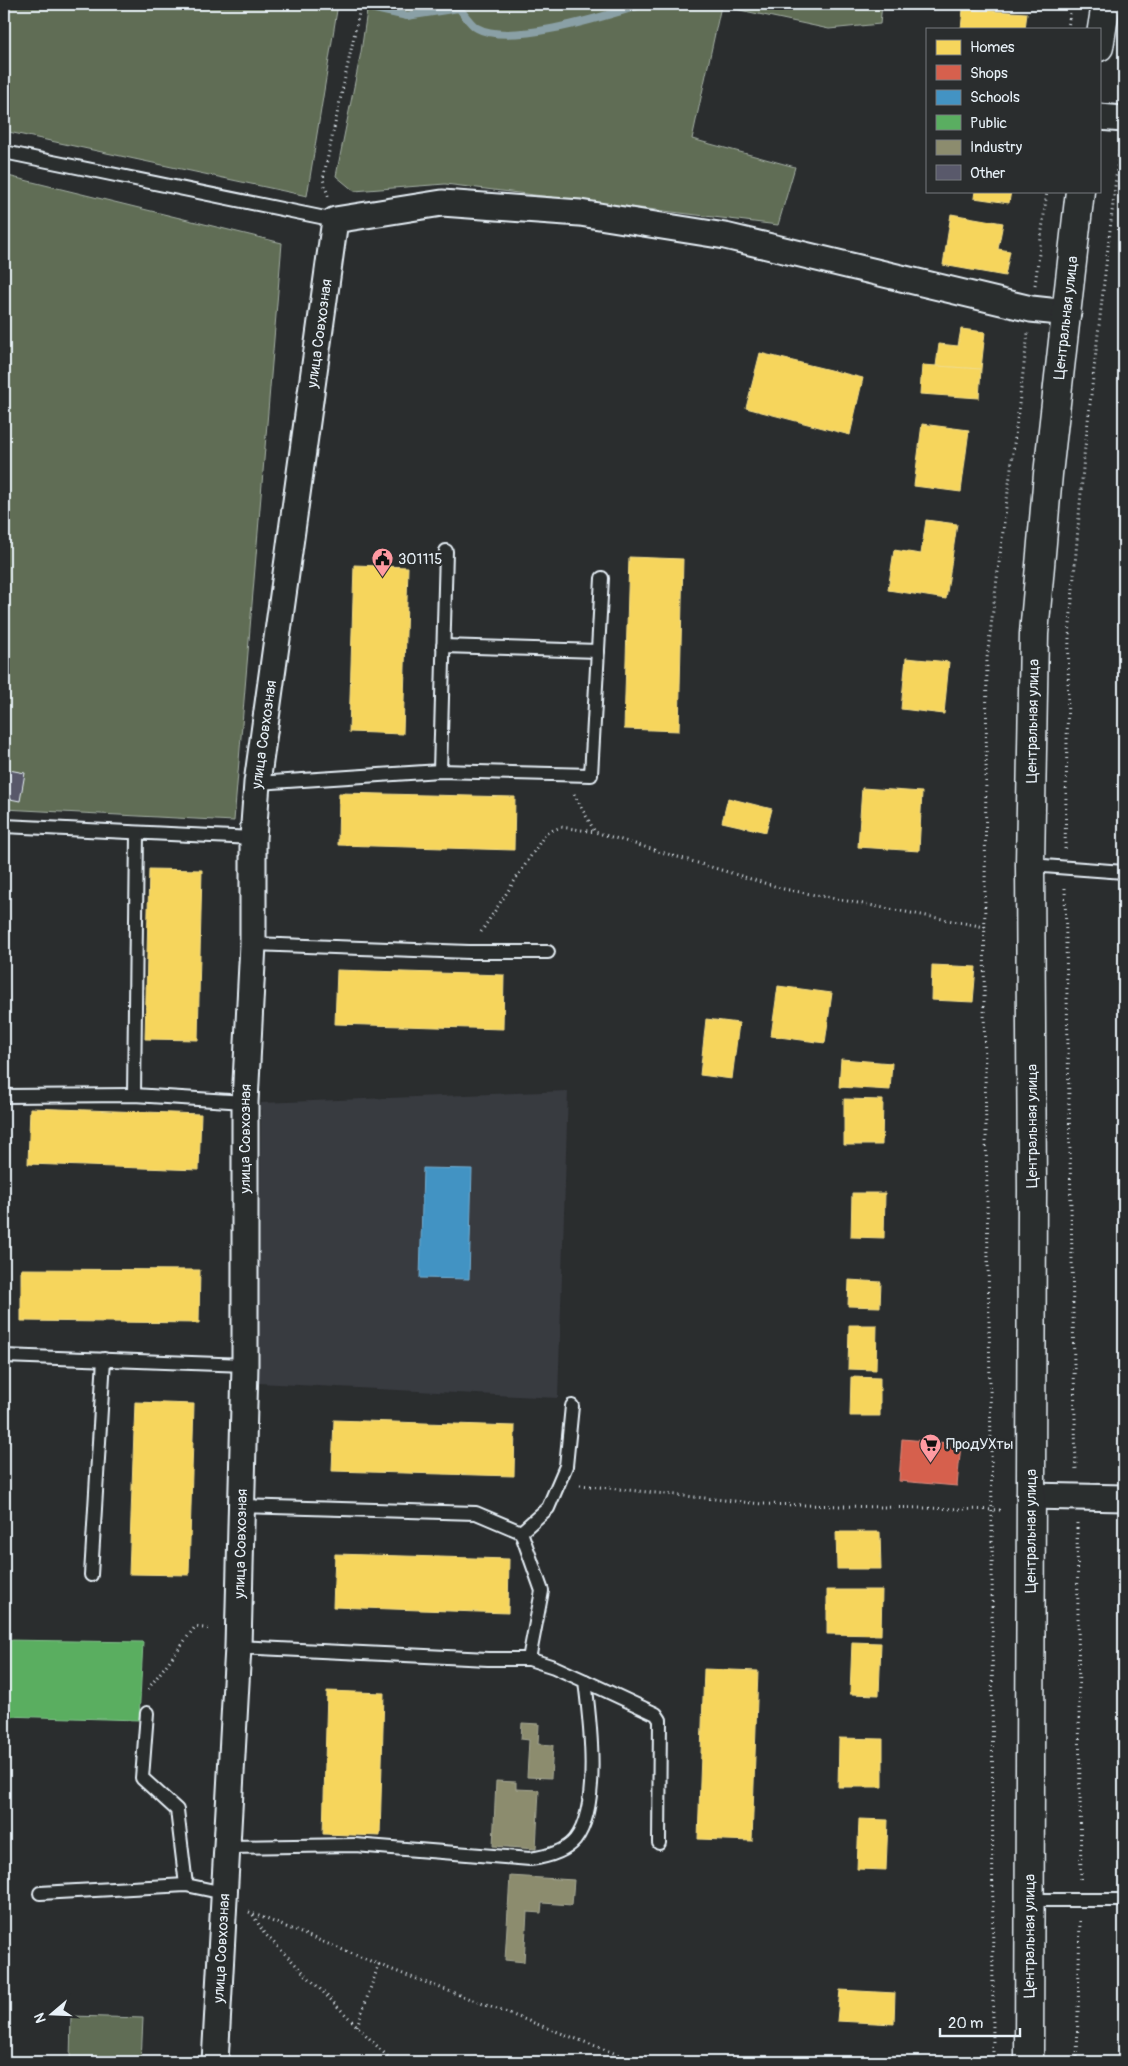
<svg xmlns="http://www.w3.org/2000/svg" width="1128" height="2066" viewBox="0 0 1128 2066" font-family="Pangolin,sans-serif">
	<style>
		.built { fill: #383a40 }
		.green { fill: #616d54; stroke: #a4afa6 }
		.homes { fill: #f6d55c; stroke: #f2dd8b }
		.shops { fill: #d6604d; stroke: #db8c80 }
		.schools { fill: #4393c3; stroke: #74afd3 }
		.public { fill: #5aae61; stroke: #85c28e }
		.industry { fill: #8c8c6e; stroke: #a8aa97 }
		.lines { fill: none; stroke-linecap: round; stroke-linejoin: round }
		.stream { stroke: #8aa0a6; stroke-width: 8 }
		.building { fill: #59596b; stroke: #e8f1f8 }
		.lane-casing { stroke: #e8f1f8; stroke-width: 16 }
		.street-casing { stroke: #e8f1f8; stroke-width: 29 }
		.secondary-casing { stroke: #e8f1f8; stroke-width: 31 }
		.path { stroke: #e8f1f8; stroke-width: 3; stroke-dasharray: 1 4; stroke-linecap: butt }
		.lane { stroke: #2a2d2e; stroke-width: 12 }
		.street { stroke: #2a2d2e; stroke-width: 25 }
		.secondary { stroke: #2a2d2e; stroke-width: 28 }
		.labels { text-anchor: middle; stroke-width: 5; stroke-linejoin: round; paint-order: stroke }
		.street-label { font-size: 15px; fill: #e8f1f8; stroke: #2a2d2e }
		.poi-label { font-size: 15px; fill: #e8f1f8; stroke: #2a2d2e; text-anchor: start }
	</style>
	<rect width="100%" height="100%" fill="#2a2d2e"/>
	<filter id="ink" filterUnits="userSpaceOnUse"><feTurbulence type="fractalNoise" baseFrequency=".02" numOctaves="2"/><feDisplacementMap in="SourceGraphic" scale="10" xChannelSelector="R" yChannelSelector="G"/><feConvolveMatrix kernelMatrix="1 2 1 2 8 2 1 2 1" color-interpolation-filters="sRGB"/></filter>
	<g filter="url(#ink)">
		<!-- built -->
		<path class="built" d="M568,1091l-10,307 -300,-15 3,-280z"/>
		<!-- green -->
		<g class="green">
			<path d="M4,4h334l-31,192 -303,-65z"/>
			<path d="M368,4h514l-2,20 -51,5 -108,-23 -29,133 103,28 -17,58 -333,-41 -91,7 -18,-15 25,-124z"/>
			<path d="M4,175l278,68 -48,578 -230,-12z"/>
			<path d="M71,2016l72,2 -2,44h-71z"/>
		</g>
		<!-- homes -->
		<g class="homes">
			<path d="M963,9l64,4 -2,16h-64z"/>
			<path d="M975,191h36l-2,12 -35,-5z"/>
			<path d="M951,214l52,9 -5,26 12,2 -5,25 -62,-11z"/>
			<path d="M961,329l24,3 -4,37 -45,-3 3,-22 19,2z"/>
			<path d="M760,353l103,25 -13,57 -104,-27z"/>
			<path d="M922,365l59,4 -2,29 -59,-4z"/>
			<path d="M922,424l47,6 -8,62 -47,-6z"/>
			<path d="M926,520l31,4 -11,75 -58,-9 6,-40 27,4z"/>
			<path d="M629,557l54,2 -4,172 -55,-2z"/>
			<path d="M354,565l54,2 -5,167 -54,-2z"/>
			<path d="M906,658l43,4 -5,52 -43,-5z"/>
			<path d="M862,788l60,4 -3,59 -61,-4z"/>
			<path d="M339,793l176,4 -1,53 -176,-5z"/>
			<path d="M728,798l44,11 -6,23 -44,-10z"/>
			<path d="M149,869l53,1 -4,170 -53,-1z"/>
			<path d="M932,965l44,2 -3,35 -42,-2z"/>
			<path d="M337,970l167,5 -1,54 -168,-5z"/>
			<path d="M778,986l54,7 -7,50 -54,-7z"/>
			<path d="M706,1019l33,4 -7,56 -32,-4z"/>
			<path d="M841,1059l51,4 -2,27 -51,-3z"/>
			<path d="M844,1099l39,1 -1,45h-38z"/>
			<path d="M30,1108l171,6 -2,56 -171,-6z"/>
			<path d="M852,1193h33l-1,45 -33,-1z"/>
			<path d="M21,1269l179,1 -1,53 -178,-2z"/>
			<path d="M849,1280l32,2 -1,25 -32,-1z"/>
			<path d="M849,1325h28l-1,45 -28,-1z"/>
			<path d="M851,1377l29,1v38h-30z"/>
			<path d="M135,1402l59,2 -5,171 -60,-1z"/>
			<path d="M334,1420l181,6 -1,50 -182,-5z"/>
			<path d="M836,1532h44l1,37h-44z"/>
			<path d="M335,1554l174,5 -1,54 -175,-6z"/>
			<path d="M827,1590h55l-1,45 -54,-1z"/>
			<path d="M852,1642l29,1 -2,52 -29,-1z"/>
			<path d="M704,1669l54,2 -6,170 -54,-2z"/>
			<path d="M327,1691l57,2 -4,143 -57,-2z"/>
			<path d="M839,1738l44,1v48h-45z"/>
			<path d="M859,1819l29,1 -2,50 -29,-1z"/>
			<path d="M840,1990l55,3 -1,31 -57,-3z"/>
		</g>
		<!-- shops -->
		<path class="shops" d="M902,1439l59,5 -4,42 -58,-5z"/>
		<!-- schools -->
		<path class="schools" d="M423,1168l49,1 -3,110 -49,-1z"/>
		<!-- public -->
		<path class="public" d="M4,1640l139,2 -4,78 -135,-4z"/>
		<!-- industry -->
		<g class="industry">
			<path d="M522,1723l17,1 -1,20 15,1 -2,33 -24,-1 2,-37 -8,-1z"/>
			<path d="M496,1781l20,1v7l23,1 -3,59 -43,-3z"/>
			<path d="M510,1876l64,4 -2,25 -30,-2 -1,10 -14,-1 -3,50 -19,-2z"/>
		</g>
		<g class="lines">
			<!-- stream -->
			<path class="stream" d="M352,4l55,12 52,-8c5,6 12,17 18,20 33,19 131,-13 167,-24"/>
		</g>
		<!-- building -->
		<path class="building" d="M9,770l16,3 -5,28 -15,-3z"/>
		<g class="lines">
			<defs>
				<g id="lane">
					<path d="M4,152l331,68"/>
					<path d="M443,646l155,5"/>
					<path d="M440,771l6,-220"/>
					<path d="M257,783l183,-12 151,4 11,-197"/>
					<path d="M4,826l249,12"/>
					<path d="M1030,865l94,7"/>
					<path d="M253,944l216,8h79"/>
					<path d="M134,1095l3,-262"/>
					<path d="M4,1096l130,-1 111,7"/>
					<path d="M4,1356l241,9"/>
					<path d="M241,1506l235,7 45,19 21,59 -13,68"/>
					<path d="M521,1532l27,-24 18,-42 6,-60"/>
					<path d="M91,1575l13,-216"/>
					<path d="M585,1681l71,33 4,6 -1,123"/>
					<path d="M147,1713l-5,65 35,32 9,75"/>
					<path d="M227,1847l128,-2 175,14c15,-2 34,-6 45,-19 26,-33 15,-119 10,-159l-31,-14 -25,-8h-41l-250,-12"/>
					<path d="M40,1893l146,-8 38,8"/>
					<path d="M1029,1900h95"/>
				</g>
				<g id="street">
					<path d="M1099,117l25,2"/>
					<path d="M1030,1496l94,2"/>
					<path id="s1" d="M215,2062l23,-415 7,-282v-263l8,-158v-106l4,-55 78,-563 107,-17 138,10 145,23 306,73 37,4"/>
				</g>
				<g id="secondary">
					<path d="M1099,47l7,-43"/>
					<path id="s2" d="M1029,2062l3,-873 -2,-324 4,-231 14,-160 32,-283"/>
				</g>
			</defs>
			<!-- lane casing -->
			<use href="#lane" class="lane-casing"/>
			<!-- street casing -->
			<use href="#street" class="street-casing"/>
			<!-- secondary casing -->
			<use href="#secondary" class="secondary-casing"/>
			<!-- path -->
			<g class="path">
				<path d="M1068,29l3,-25"/>
				<path d="M328,196l-5,-17 38,-175"/>
				<path d="M1035,285l12,-94"/>
				<path d="M574,794l21,38 189,57 201,38"/>
				<path d="M1065,849l4,-212 15,-181 36,-313"/>
				<path d="M1065,888l11,584"/>
				<path d="M481,932l65,-99 15,-6 34,5"/>
				<path d="M580,1485l182,19 241,6"/>
				<path d="M1077,1523l4,359"/>
				<path d="M148,1689l47,-62 17,2"/>
				<path d="M249,1912l141,57 248,93"/>
				<path d="M253,1915l11,18 129,129"/>
				<path d="M357,2026l22,-62"/>
				<path d="M993,2062l-1,-552 -8,-503 3,-349 41,-325"/>
				<path d="M1077,2062l3,-144"/>
			</g>
			<!-- lane -->
			<use href="#lane" class="lane"/>
			<!-- street -->
			<use href="#street" class="street"/>
			<!-- secondary -->
			<use href="#secondary" class="secondary"/>
		</g>
	</g>
	<!-- icons -->
	<defs>
		<symbol id="civic-pin" viewBox="-11 -11 22 30"><path d="M0 17L-7.5 6A9.5 9.5 0 1 1 7.5 6Z" fill="#ff9aa2" stroke="#2a2d2e"/><path d="M-.6-6.5H3V-4.5H.6V-3L4-1V1h2V6H-6V1h2V-1L-.6-3ZM-1.2 2.5V6h2.4V2.5Z" fill="#111"/></symbol>
		<symbol id="supermarket-pin" viewBox="-11 -11 22 30"><path d="M0 17L-7.5 6A9.5 9.5 0 1 1 7.5 6Z" fill="#ff9aa2" stroke="#2a2d2e"/><path d="M-6-5.5h2.5l.6 2H6L4.5 2H-2.5L-4.4-4H-6ZM-1.5 3.2a1.3 1.3 0 1 0 .1 0ZM3 3.2a1.3 1.3 0 1 0 .1 0Z" fill="#111"/></symbol>
	</defs>
	<g fill-rule="evenodd">
		<use href="#civic-pin" x="370" y="546" width="25" height="34"/>
		<use href="#supermarket-pin" x="918" y="1432" width="25" height="34"/>
	</g>
	<g class="labels">
		<!-- street labels -->
		<g class="street-label">
			<text dy="5" stroke="none"><textPath href="#s2" startOffset="1746">Центральная улица</textPath></text>
			<text dy="5" stroke="none"><textPath href="#s1" startOffset="1734">улица Совхозная</textPath></text>
			<text dy="5" stroke="none"><textPath href="#s2" startOffset="1341">Центральная улица</textPath></text>
			<text dy="5" stroke="none"><textPath href="#s1" startOffset="1329">улица Совхозная</textPath></text>
			<text transform="translate(1032 1126) rotate(-90)" y="5">Центральная улица</text>
			<text dy="5" stroke="none"><textPath href="#s1" startOffset="924">улица Совхозная</textPath></text>
			<text dy="5" stroke="none"><textPath href="#s2" startOffset="531">Центральная улица</textPath></text>
			<text dy="5" stroke="none"><textPath href="#s1" startOffset="519">улица Совхозная</textPath></text>
			<text dy="5" stroke="none"><textPath href="#s2" startOffset="126">Центральная улица</textPath></text>
			<text dy="5" stroke="none"><textPath href="#s1" startOffset="114">улица Совхозная</textPath></text>
		</g>
		<!-- poi labels -->
		<g class="poi-label">
			<text x="398" y="564">301115</text>
			<text x="946" y="1449">ПродУХты</text>
		</g>
	</g>
	<!-- margin -->
	<rect width="1128" height="2066" fill="none" stroke="#2a2d2e" stroke-width="20"/>
	<rect x="10" y="10" width="1108" height="2046" fill="none" stroke="#e8f1f8" stroke-width="2" filter="url(#ink)"/>
	<!-- legend -->
	<rect x="926" y="28" width="175" height="165" fill="#2a2d2e" stroke="#767b7f"/>
	<rect x="936" y="40" width="25" height="15" fill="#f6d55c" stroke="#767b7f"/>
	<text x="970" y="52" font-size="15" fill="#e8f1f8">Homes</text>
	<rect x="936" y="65" width="25" height="15" fill="#d6604d" stroke="#767b7f"/>
	<text x="970" y="78" font-size="15" fill="#e8f1f8">Shops</text>
	<rect x="936" y="90" width="25" height="15" fill="#4393c3" stroke="#767b7f"/>
	<text x="970" y="102" font-size="15" fill="#e8f1f8">Schools</text>
	<rect x="936" y="115" width="25" height="15" fill="#5aae61" stroke="#767b7f"/>
	<text x="970" y="128" font-size="15" fill="#e8f1f8">Public</text>
	<rect x="936" y="140" width="25" height="15" fill="#8c8c6e" stroke="#767b7f"/>
	<text x="970" y="152" font-size="15" fill="#e8f1f8">Industry</text>
	<rect x="936" y="165" width="25" height="15" fill="#59596b" stroke="#767b7f"/>
	<text x="970" y="178" font-size="15" fill="#e8f1f8">Other</text>
	<!-- north arrow -->
	<g transform="translate(52 2014) rotate(251)" stroke="#2a2d2e" stroke-width="4" paint-order="stroke">
	<path d="M0-4L9 19L0 12L-9 19Z" fill="#e8f1f8"/>
	<text y="-8" font-size="14" font-weight="bold" text-anchor="middle" fill="#e8f1f8">N</text>
	</g>
	<!-- scale -->
	<path d="M940 2028v8h80v-8" fill="none" stroke="#e8f1f8" stroke-width="2.5"/>
	<text x="948" y="2028" font-size="15" fill="#e8f1f8" stroke="#2a2d2e" stroke-width="4" paint-order="stroke">20 m</text>
</svg>
